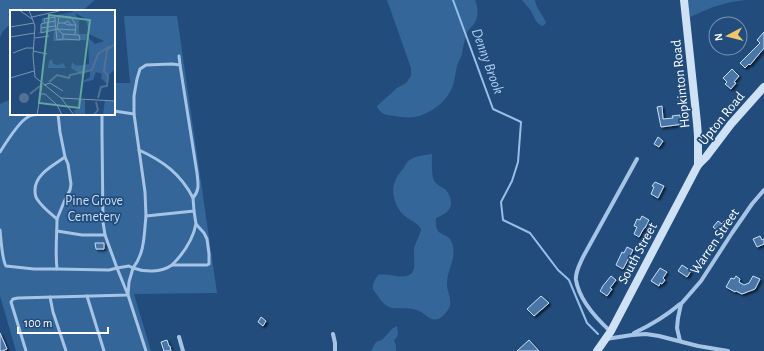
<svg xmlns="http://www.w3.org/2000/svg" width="764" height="351" viewBox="0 0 764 351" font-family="'Alegreya Sans',sans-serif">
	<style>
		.green { fill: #34669a }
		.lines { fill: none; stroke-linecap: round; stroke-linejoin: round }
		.stream { stroke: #98c0e7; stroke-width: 2 }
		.building { fill: #4a76a6; stroke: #c8def5; filter: url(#shadow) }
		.lane { stroke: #a5c4e6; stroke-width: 3 }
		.street { stroke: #a5c4e6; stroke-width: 4 }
		.secondary { stroke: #cfe1f5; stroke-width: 8 }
		.labels { text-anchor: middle; stroke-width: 3.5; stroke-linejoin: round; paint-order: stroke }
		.street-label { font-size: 14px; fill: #fff; stroke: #214c7c }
		.park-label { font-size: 14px; fill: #c8def5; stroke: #214c7c }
		.water-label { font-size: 15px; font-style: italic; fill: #b0ceee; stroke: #214c7c }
		.inset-river { fill: none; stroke: #527195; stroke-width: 2 }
		.inset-road { fill: none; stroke: #7a94b0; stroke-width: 1 }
		.view { fill: #63a6a1; fill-opacity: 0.15; stroke: #63a6a1; stroke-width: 2 }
		.inset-edge { fill: none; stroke: #fff; stroke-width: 2 }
	</style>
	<defs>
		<filter id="shadow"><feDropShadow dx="2" dy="2" stdDeviation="1" flood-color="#0009"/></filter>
	</defs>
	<rect width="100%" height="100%" fill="#214c7c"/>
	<!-- green -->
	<g class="green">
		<path d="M0,0h95l-13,11h-71v14c-6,2 -9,7 -11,13z"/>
		<path d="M387,0h88c3,7 4,17 -1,24 -3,4 -7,6 -8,12 -2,6 -3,12 -4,18 -1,4 -4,8 -5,12 -2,8 -2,16 -6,24 -6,13 -21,24 -36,27 -6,1 -15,0 -21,-1 -8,-1 -14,-2 -17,-10l20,-18 9,-5 5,-7v-8z"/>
		<path d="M522,0h13c1,9 8,14 11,23l-3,3 -3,-1 -4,-4 -5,-10z"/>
		<path d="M688,0h58l-15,2 -18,5 -23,10z"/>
		<path d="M124,16h53l40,277 -83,1 17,57h-135l-16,-55v-192l11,-5v15h103v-31h16z"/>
		<path d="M432,154c0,7 -1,23 3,28 3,4 8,5 11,8 1,1 2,3 3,5 6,13 -2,19 -13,23 -2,22 12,12 16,25 5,15 -4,25 -5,39 -1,8 5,16 3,24 -1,3 -5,8 -7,10 -12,10 -17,-4 -27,-6 -9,-3 -16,-1 -24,-2 -7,-2 -10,-6 -14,-12 -1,-2 -4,-4 -5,-7 -1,-5 2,-10 5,-14 10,-2 21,3 29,1 11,-3 6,-18 7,-26 1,-8 6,-14 7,-21 -5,-9 -15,-9 -21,-18 -10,-15 -9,-29 3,-42 2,-3 4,-8 8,-10 6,-3 14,-4 21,-5z"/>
		<path d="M397,326c1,7 2,10 -3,14l2,6v5h-25l5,-9 6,-2 11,-12z"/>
	</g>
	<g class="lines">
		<!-- stream -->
		<path class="stream" d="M453,0l40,109 28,13 -3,40 -6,19 -11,21 2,18 27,13 28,37 11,10 18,43 11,11"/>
	</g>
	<!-- building -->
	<g class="building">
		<path d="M764,32v16l-14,17 -1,-1 -4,4 -5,-5 20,-20 -3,-3z"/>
		<path d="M732,69l7,7 -5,6 2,1 -5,6 -6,-5 2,-2 -4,-4z"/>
		<path d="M662,106l1,13 10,-1 -1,-2 8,-1v2h3l1,7 -23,3 -4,-20z"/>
		<path d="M658,137l5,4 -4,6 -5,-3z"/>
		<path d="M655,182l9,4 -6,12 -7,-4 3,-7 -2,-1z"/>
		<path d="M642,216l7,4 -4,8h-1l-5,9 -5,-3 3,-7 -3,-1 3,-7 3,1z"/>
		<path d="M725,220l3,3 -8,10 -7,-6 5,-6 4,3z"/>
		<path d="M760,236l2,4 2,-1v5l-7,3 -4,-8z"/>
		<path d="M95,243h9v6h-8z"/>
		<path d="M627,247l6,3 -10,19 -7,-4 6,-13 2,1z"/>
		<path d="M682,265l9,6 -4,6 -9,-6z"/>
		<path d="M660,268l7,4 -4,6 2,2 -3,4 -2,-1 -1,3 -8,-5z"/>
		<path d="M611,276l5,4 -6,8 2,1 -5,7 -7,-5 2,-3v-1z"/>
		<path d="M736,276l4,3 -1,3 5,3 5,-2 4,-7 7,3 -5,10 -13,5 -6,-3 -1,1 -9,-5 5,-9 3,1z"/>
		<path d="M541,296l8,7 -15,13 -7,-7z"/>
		<path d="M261,317l5,4 -3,5 -5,-4z"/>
		<path d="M0,333l7,16 -5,2h-2z"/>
		<path d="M167,340l2,6h1l1,5h-7l-3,-9z"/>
		<path d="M529,340l10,11h-22z"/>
	</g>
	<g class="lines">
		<!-- lane -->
		<g class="lane">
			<path d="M179,56l1,9"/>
			<path d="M172,64l8,1 17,108c1,10 3,17 -4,25l1,13 -48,5 -1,-24 -11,-78v-18l3,-17 3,-10 6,-4z"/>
			<path d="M114,111l20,3"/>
			<path d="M58,114l2,18 5,25 3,7 3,20 -1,6 -6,12 -7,17c-7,-6 -15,-12 -20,-20 -2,-3 -2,-6 -2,-9 0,-16 19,-25 30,-33"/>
			<path d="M139,150c24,11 42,24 54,48"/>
			<path d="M0,152c5,-8 20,-31 28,-35 2,-2 6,-2 9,-3"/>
			<path d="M0,230c1,9 2,30 6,36l28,3h23c-2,-17 0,-33 0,-50"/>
			<path d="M57,231l25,4h23"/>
			<path d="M172,265c11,-11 21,-26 24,-41"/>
			<path d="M57,269l52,1 8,-2 -12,-33 -2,-13 -1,-88v-20"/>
			<path d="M87,296l17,55"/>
			<path d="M50,297l3,15 13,39"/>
			<path d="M26,351l-15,-49 2,-3 5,-1 110,-3 1,-13 4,-14c11,4 28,5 39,-3h35l2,-1v-10l-2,-15 -3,-6 -8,-9 -2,-13"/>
			<path d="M146,351l-18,-56 -11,-27 12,-2 4,2c12,-15 11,-34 13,-52"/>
		</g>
		<!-- street -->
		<g class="street">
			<path d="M610,331c-13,-12 -31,-32 -34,-51 -1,-8 4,-16 7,-23l54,-98"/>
			<path d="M634,333c17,-8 32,-17 46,-29"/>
			<path d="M333,334l2,9v8"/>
			<path d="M179,337l4,14"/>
			<path d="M606,339l26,-4 14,-1 13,2 39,10 30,5"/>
			<path d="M680,341l-3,-13 1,-10 3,-14 20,-23 31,-48 20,-29 12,-14"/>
		</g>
		<!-- secondary -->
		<g class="secondary">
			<path d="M684,0l13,123 1,13v29"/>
			<path d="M597,351l14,-20 87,-166 8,-8 25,-33 33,-37"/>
		</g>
	</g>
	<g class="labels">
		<!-- street labels -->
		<g class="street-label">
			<text transform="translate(680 84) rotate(-96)" y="5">Hopkinton Road</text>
			<text transform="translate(721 118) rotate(-51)" y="5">Upton Road</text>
			<text transform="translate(714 241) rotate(-56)" y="5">Warren Street</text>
			<text transform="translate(637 253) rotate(-62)" y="5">South Street</text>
		</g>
		<!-- park labels -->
		<g class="park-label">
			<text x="94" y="205">Pine Grove<tspan x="94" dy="16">Cemetery</tspan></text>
		</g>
		<!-- water labels -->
		<g class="water-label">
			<text transform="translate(488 61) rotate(70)" y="5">Denny Brook</text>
		</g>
	</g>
	<!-- overview -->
	<g transform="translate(10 10)">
		<rect width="105" height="105" fill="#214c7c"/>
		<path d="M62,0h43v59l-7,7 -1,8 -6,-6 1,-4 -6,-2 -3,8 -13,3 10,-6v-6l-8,4 -11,-7 1,-6 4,4 13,-2 -1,-27 7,7 9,-3 -15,-7 -3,-15 -11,-6 4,7v14h8l-1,6 -33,1 1,-10 -18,3 4,-2 2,-14 31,-6zM42,49l1,5 5,1 5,-2 3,5h-18l1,-7zM68,90h7v15h-10l-1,-4 6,-4zM95,90l10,1v14h-12z" fill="#34669a"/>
		<path d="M9 88a5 5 0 1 1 10 0a5 5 0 1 1-10 0Z" fill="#527195"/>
		<path class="inset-river" d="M39,72l8,-7 12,3 1,-3 22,-5 6,-16 12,-8M20,84l10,-8M88,88l3,-11 6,-1 1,-10 -4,-5 3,-21 8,-6M84,105l4,-5 -2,-8"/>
		<path class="inset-road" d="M9,0l13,9M19,0l6,16 -2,30 2,21 26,21 13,17M22,7l27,-6M45,11v-4l-11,2 1,4 10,-2 2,19 6,-1M35,13l-4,1v4l14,-2M48,13l-1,6 19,1M54,13h-6l1,-7 12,1 5,8M61,15l-3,-4 -4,2 4,2h8l-1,9M0,17l24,-4M31,18v5l16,-4 6,5M53,24l16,1 1,5 -17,-1zM0,27l25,-4M25,28l14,-2M23,41l14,3M3,43l13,-5h7M0,68l24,-7M34,75l6,-2 13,8M31,84h4l12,11 5,10M51,88l54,3M27,105l5,-30"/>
		<path class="view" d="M39,5l41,5 -11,88 -40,-5z"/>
		<rect width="105" height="105" class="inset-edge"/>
	</g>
	<!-- north arrow -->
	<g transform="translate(728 36) rotate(263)"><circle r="19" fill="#214c7c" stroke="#7a94b0"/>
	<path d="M0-3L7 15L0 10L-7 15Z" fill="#f2c566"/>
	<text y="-6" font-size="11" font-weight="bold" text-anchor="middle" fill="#ffffff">N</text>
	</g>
	<!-- scale -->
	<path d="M18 327v6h90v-6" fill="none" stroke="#ffffff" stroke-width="2"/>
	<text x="24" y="327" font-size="12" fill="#ffffff" stroke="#214c7c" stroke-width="3" paint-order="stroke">100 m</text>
</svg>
